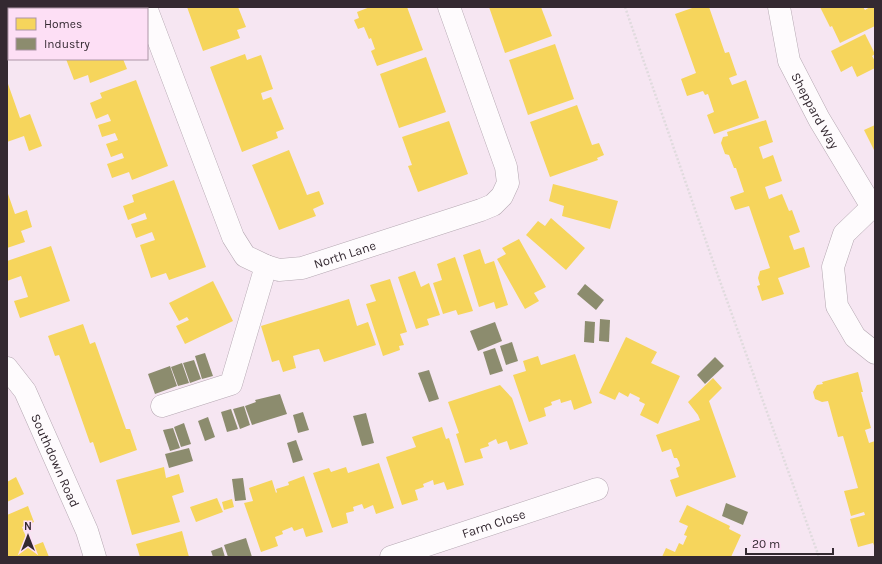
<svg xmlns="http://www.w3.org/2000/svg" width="882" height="564" viewBox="0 0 882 564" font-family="Karla,sans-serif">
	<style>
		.homes { fill: #f6d55c }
		.industry { fill: #8c8c6e }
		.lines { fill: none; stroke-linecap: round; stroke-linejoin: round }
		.minor-casing { stroke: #b5a8b2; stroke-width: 23 }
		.path { stroke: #e0dbde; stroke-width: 2.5; stroke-dasharray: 2 2; stroke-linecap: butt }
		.minor { stroke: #fefbfd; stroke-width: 22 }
		.labels { text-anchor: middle; stroke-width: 4; stroke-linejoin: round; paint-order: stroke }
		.street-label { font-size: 13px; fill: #342931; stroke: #fddff5 }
	</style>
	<rect width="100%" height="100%" fill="#f6e6f2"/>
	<!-- homes -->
	<g class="homes">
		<path d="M187,7h51l8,20 -9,3 3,8 -37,13z"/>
		<path d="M370,7h37l16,43 -46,16 -6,-15 4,-2 -4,-11 -2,1 -5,-12 -6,2 -4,-9 5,-2 -2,-6z"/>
		<path d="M489,7h52l11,29 -47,17z"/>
		<path d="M695,7h14l16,46 4,-1 8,23 -8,3 3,7 14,-5 13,38 -45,16 -7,-19 7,-3 -6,-18 -3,1 -2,-4 -16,5 -6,-17 15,-6 -21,-59z"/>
		<path d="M820,7h43l2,3 5,-3h4l1,19 -35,17 -8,-17 -2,1z"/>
		<path d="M865,34l10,20 -3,2 3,5v7l-18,9 -5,-11 -11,6 -10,-21z"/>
		<path d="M555,44l19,55 -46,16 -19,-55z"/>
		<path d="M245,54l2,6 14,-5 12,34 -12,4 2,7 8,-3 13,32 -8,3 2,6 -36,14 -32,-85z"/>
		<path d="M426,57l20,55 -47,16 -19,-54z"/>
		<path d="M66,59h57l4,10 -37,14 -2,-8 -14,5z"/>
		<path d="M136,80l32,86 -36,14 -3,-8 -17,6 -5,-14 17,-6 -2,-5 -11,4 -5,-13 12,-4 -3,-7 -13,4 -4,-12 13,-4 -3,-7 -12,5 -6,-16 12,-5 -2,-5z"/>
		<path d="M7,81l13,37 10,-4 12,32 -13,5 -5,-15 -17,6z"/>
		<path d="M577,105l15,40 7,-2 5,12 -7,3 1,2 -48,17 -20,-55z"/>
		<path d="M766,120l7,22 -14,5 4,12 10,-4 9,26 -17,6 4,12 13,-5 7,17 3,-1 8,22 -11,4 5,14 10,-3 6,20 -32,11 6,16 -22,7 -5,-15 3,-1 -2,-7 2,-7 10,-3 -21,-62 -14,4 -5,-13 14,-5 -8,-24h-2l-5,-13 -4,-1 -4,-11 2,-6 5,-1 -1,-4z"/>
		<path d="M449,121l19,53 -50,18 -10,-26 4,-1 -10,-28z"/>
		<path d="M875,125v27l-11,-22z"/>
		<path d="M289,150l18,45 12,-4 5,13 -11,5 3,7 -37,14 -27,-65z"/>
		<path d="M174,180l32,87 -37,13 -3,-7 -15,5 -11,-33 15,-5 -3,-8 -16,6 -5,-14 16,-5 -2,-6 -17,7 -5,-14 11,-4 -2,-7z"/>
		<path d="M553,184l65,17 -8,28 -48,-13 2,-10 -15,-5z"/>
		<path d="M7,191l8,23 12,-4 5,17 -11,4 4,11 -18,6z"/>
		<path d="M551,218l34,30 -19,22 -40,-35 12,-14 7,5z"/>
		<path d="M519,239l27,48 -12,6 5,8 -14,8 -28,-50 9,-5 -4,-6z"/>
		<path d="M51,246l19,55 -50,17 -6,-17 14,-4 -7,-21 -14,5v-20z"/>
		<path d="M480,249l5,15 9,-3 14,44 -12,4 -2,-7 -15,5 -16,-52z"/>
		<path d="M455,257l18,54 -15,4 -2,-5 -13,4 -10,-31 9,-3 -5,-16z"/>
		<path d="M415,271l6,16 8,-4 11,32 -13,4 2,6 -13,4 -18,-52z"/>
		<path d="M390,279l17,53 -7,2 4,11 -5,1 1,4 -17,6 -17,-52 10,-3 -6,-16z"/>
		<path d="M213,281l20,40 -48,23 -9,-18 13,-6 -2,-3 -8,4 -10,-18z"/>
		<path d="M349,299l8,27 11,-4 8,23 -52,17 -5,-13 -5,1 -21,6 3,12 -13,4 -4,-12 -7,2 -11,-36z"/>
		<path d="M83,324l7,20 5,-2 31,87h4l7,21 -37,13 -7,-21 -3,1 -31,-88 -4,1 -7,-20z"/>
		<path d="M626,337l31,15 -6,11 29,13 -22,48 -18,-9 5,-11 -6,-3 1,-3 -10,-5 -2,4 -9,-5 -4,8 -16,-7z"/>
		<path d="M575,354l17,49 -18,7 -3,-10 -10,3 -1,-4 -9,3 1,3 -8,3 2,8 -17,6 -16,-47 13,-4 -3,-10 15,-5 3,9z"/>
		<path d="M858,372l5,20h-2l10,36 -6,2 4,13 6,-2v107l-2,-5 -15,4 -8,-28 15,-4 -1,-3 -13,4 -7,-25 14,-3 -15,-52 -5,1 -10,-36 -6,1 -7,-3 -2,-7 4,-7 6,-1 -1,-2z"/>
		<path d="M713,378l9,10 -13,13 27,76 -60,20 -6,-17 9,-3 -3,-9 4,-2 -1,-4 -2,-4h-3l-3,-9 -9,3 -6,-17 44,-15 -2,-5 -10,-13z"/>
		<path d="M500,385l12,13 16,46 -18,6 -3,-9 -9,3 -2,-5 -8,4 1,3 -9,3 3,9 -18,5 -9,-29 3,-1 -11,-31z"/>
		<path d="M442,427l4,12 3,-1 15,47 -17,5 -3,-8 -10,3 -1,-5 -10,4 1,3 -9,3 3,10 -16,5 -16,-48 30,-10 -4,-10z"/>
		<path d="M379,463l15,45 -18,6 -3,-9 -9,4 -2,-5 -9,3 1,4 -8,2 2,10 -16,5 -19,-55 16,-5 2,4 15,-5 2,6z"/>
		<path d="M164,467l2,11 13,-4 5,18 -12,4 8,26 -48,13 -16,-55z"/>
		<path d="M304,476l19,56 -17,5 -3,-9 -9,3 -2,-4 -10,4 1,3 -8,3 3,9 -17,6 -17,-49 9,-2 -4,-13 23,-8 4,13 1,-1 -1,-3 13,-4 -1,-3z"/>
		<path d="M16,477l8,17 -17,8v-20z"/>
		<path d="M217,498l6,14 -27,10 -6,-15z"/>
		<path d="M232,499l2,8 -10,3 -2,-8z"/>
		<path d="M687,505l43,21 -1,3 12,6 -10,22h-69l4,-9 9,4 4,-9 4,2 4,-9 -3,-1 4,-9 -9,-4z"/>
		<path d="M28,506l6,16 -12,5 8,20 13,-5 6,15h-42v-42z"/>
		<path d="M182,531l7,26h-49l-4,-13z"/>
	</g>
	<!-- industry -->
	<g class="industry">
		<path d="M585,284l19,16 -8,10 -19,-16z"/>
		<path d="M600,319l10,1 -1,22 -10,-1z"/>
		<path d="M585,321l10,1 -1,21 -10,-1z"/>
		<path d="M495,322l7,19 -24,10 -8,-20z"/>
		<path d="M512,342l6,19 -12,4 -6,-19z"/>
		<path d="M495,348l8,23 -13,4 -7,-23z"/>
		<path d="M205,353l8,23 -11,3 -7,-23z"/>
		<path d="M715,357l9,9 -19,18 -8,-9z"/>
		<path d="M194,360l7,19 -11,4 -7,-20z"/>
		<path d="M182,363l7,20 -11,3 -7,-19z"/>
		<path d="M170,366l7,20 -22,8 -7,-20z"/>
		<path d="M429,370l10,29 -10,3 -11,-29z"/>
		<path d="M280,394l7,20 -35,11 -7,-19 11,-4 -1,-2z"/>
		<path d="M244,406l6,19 -10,4 -7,-20z"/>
		<path d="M231,409l7,20 -11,3 -6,-20z"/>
		<path d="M303,412l6,18 -11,3 -5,-18z"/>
		<path d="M366,413l8,30 -12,3 -9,-30z"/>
		<path d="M208,417l7,20 -10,4 -7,-20z"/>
		<path d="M184,423l7,21 -10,3 -7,-20z"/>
		<path d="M173,428l7,20 -10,3 -7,-21z"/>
		<path d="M296,440l7,20 -10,3 -6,-20z"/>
		<path d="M189,448l4,13 -24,7 -4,-14z"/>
		<path d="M243,478l3,22 -11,1 -3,-22z"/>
		<path d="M726,503l22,9 -5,13 -21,-9z"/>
		<path d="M246,538l6,19h-24l-4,-12z"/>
		<path d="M222,547l3,10h-12l-2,-6z"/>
	</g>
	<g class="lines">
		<defs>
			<g id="minor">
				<path id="s1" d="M779,7l10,54 30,58 53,88"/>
				<path d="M52,9l6,-2"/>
				<path id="s2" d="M147,10l86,227 12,19 21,10 13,4 23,-2 179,-58 12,-5 9,-9 6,-13 -2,-16 -57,-160"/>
				<path d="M7,25l2,-1"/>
				<path d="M875,205l-3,2 -28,27 -11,33 4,39 18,31 20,16"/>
				<path id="s3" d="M7,368l18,23 62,140 8,26"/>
				<path d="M162,406l69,-22 35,-118"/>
				<path id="s4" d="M391,557l206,-68"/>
			</g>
		</defs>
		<!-- minor casing -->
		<use href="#minor" class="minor-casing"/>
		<!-- path -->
		<path class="path" d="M625,7l91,263 103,287"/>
		<!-- minor -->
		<use href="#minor" class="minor"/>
	</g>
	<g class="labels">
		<!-- street labels -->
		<g class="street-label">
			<text dy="5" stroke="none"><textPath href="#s1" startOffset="111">Sheppard Way</textPath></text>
			<text dy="5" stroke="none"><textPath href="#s2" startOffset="370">North Lane</textPath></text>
			<text dy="5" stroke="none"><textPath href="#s3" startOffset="105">Southdown Road</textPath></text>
			<text dy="5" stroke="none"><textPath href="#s4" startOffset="108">Farm Close</textPath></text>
		</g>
	</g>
	<!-- border -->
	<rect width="882" height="564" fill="none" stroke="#342931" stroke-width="16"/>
	<!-- legend -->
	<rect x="8" y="8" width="140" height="52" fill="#fddff5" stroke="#ad96a7"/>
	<rect x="16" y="18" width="20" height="12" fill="#f6d55c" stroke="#ad96a7"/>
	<text x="44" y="28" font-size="12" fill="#342931">Homes</text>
	<rect x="16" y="38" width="20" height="12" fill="#8c8c6e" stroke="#ad96a7"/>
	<text x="44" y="48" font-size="12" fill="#342931">Industry</text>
	<!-- north arrow -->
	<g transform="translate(28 536)" stroke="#fddff5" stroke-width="3" paint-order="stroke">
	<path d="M0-3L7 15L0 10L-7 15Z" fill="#342931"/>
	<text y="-6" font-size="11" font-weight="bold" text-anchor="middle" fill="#342931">N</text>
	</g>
	<!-- scale -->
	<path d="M746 548v6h87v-6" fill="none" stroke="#342931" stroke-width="2"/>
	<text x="752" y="548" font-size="12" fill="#342931" stroke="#fddff5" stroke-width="3" paint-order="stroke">20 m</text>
</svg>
